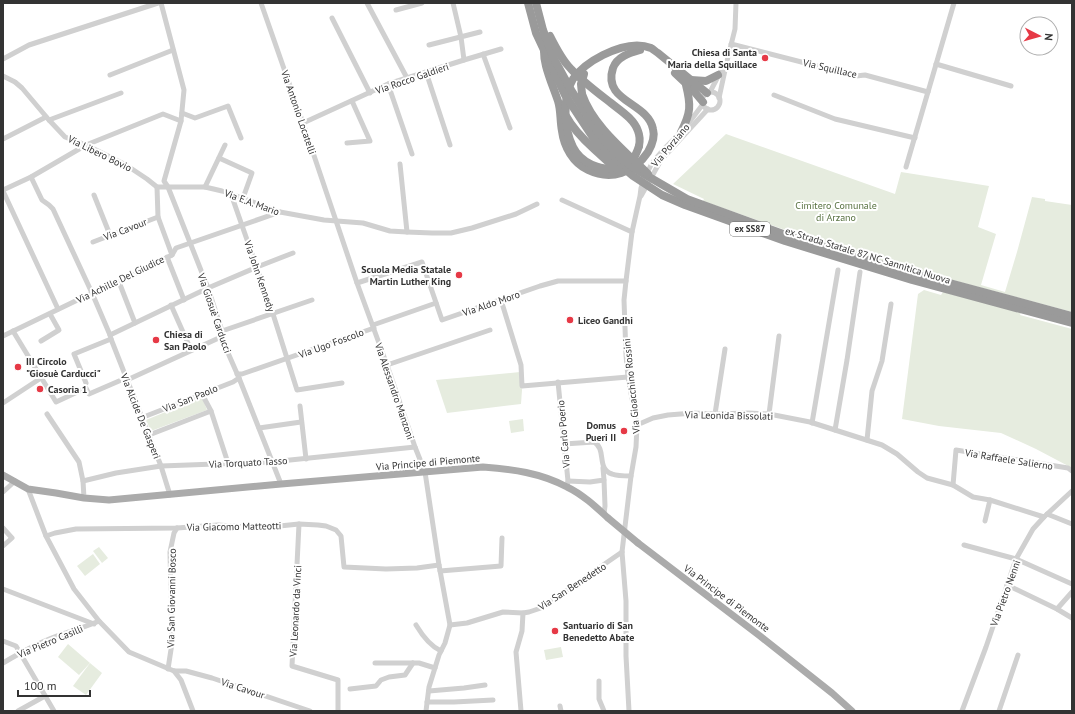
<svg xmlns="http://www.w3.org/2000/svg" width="1075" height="714" viewBox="0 0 1075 714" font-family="'PT Sans',sans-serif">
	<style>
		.green { fill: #e6ecdf }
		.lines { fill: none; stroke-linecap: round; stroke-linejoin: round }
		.minor { stroke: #d0d0d0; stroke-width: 5 }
		.major { stroke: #ababab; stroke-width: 7 }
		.highway { stroke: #9a9a9a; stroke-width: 8 }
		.major-bridge { stroke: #ababab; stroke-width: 7 }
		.highway-bridge { stroke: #9a9a9a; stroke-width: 8 }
		.poi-dot { fill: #e63946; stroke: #fff; stroke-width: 1.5 }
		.labels { text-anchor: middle; stroke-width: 4; stroke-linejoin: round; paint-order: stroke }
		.shield { fill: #fff; stroke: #707070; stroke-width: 1 }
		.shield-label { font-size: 9px; font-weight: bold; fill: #333 }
		.poi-label { font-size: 10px; font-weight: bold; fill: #333; stroke: #fff; text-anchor: start }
		.street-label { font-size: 10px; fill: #333; stroke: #fff }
		.park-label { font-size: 10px; fill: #56703f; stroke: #fff }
	</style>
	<rect width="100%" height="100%" fill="#fff"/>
	<!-- green -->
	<g class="green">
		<path d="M726,134l169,60 6,-22 88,14 -11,41 18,7 -15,51 24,7 12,-40 15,-55 13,2v2l27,4v107l-157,-42 -90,-26 -122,-43 1,-2 -31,-15z"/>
		<path d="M924,290l17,5 2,-3 78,20 -1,3 52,14v89l-1,1 1,3v46l-36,-19 -35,-16 -62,-7 -37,-7 16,-125z"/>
		<path d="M520,372l2,18 -1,14 -74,9 -11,-33z"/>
		<path d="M202,397l5,13 -56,21 -5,-11z"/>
		<path d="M523,419l1,12 -13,2 -2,-12z"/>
		<path d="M99,547l9,11 -6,5 -9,-12z"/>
		<path d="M93,554l7,10 -15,12 -8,-10z"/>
		<path d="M68,644l22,19 -11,12 -21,-18z"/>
		<path d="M561,647l2,10 -17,3 -2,-10z"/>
		<path d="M90,663l12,10 -16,22 -13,-9z"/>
	</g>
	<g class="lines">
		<!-- minor -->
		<g class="minor">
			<path d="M161,3l23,87 -3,31 -17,60 4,6 40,101 14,43 -1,6 18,41 42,106"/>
			<path d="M261,3l42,120 54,160 30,82 28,82 10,25 14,93 11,60 -5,18 -6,12 -10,32 -3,24"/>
			<path d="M367,3l40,75"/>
			<path d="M453,3l8,34 3,23"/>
			<path d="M396,10l26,-7"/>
			<path d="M332,18l38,75"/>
			<path d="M731,44l125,32 9,-1 63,17"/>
			<path d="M429,45l51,-13"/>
			<path d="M483,54l27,74"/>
			<path d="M3,59l26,-14 129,-42"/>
			<path d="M936,64l75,22"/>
			<path d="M426,72l24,73"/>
			<path d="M110,75l63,-25"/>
			<path d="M3,76l12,6 7,6 27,32 16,17 21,8 40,20 21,14 10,8h48l17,4 9,3 49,18 44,8 39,3 27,8 17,1 25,1h19l21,-5 44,-14 21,-10"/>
			<path d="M388,84l24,70"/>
			<path d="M710,92l14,-27"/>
			<circle cx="711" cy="101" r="9"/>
			<path d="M774,95l61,24 80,19"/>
			<path d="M719,98l8,-37 8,-32 1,-26"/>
			<path d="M182,113l13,5 33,-12 13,32"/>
			<path d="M49,120l72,-27"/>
			<path d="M303,123l85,-39 76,-24 37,-11"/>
			<path d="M688,124l15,-20"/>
			<path d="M3,139l43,-22"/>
			<path d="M347,143l23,-2 -18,-40"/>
			<path d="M219,158l33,15 -9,25"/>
			<path d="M400,164l7,68"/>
			<path d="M906,167l48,-164"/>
			<path d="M31,177l11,23 7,5 4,4 39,84 18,42 1,4 50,127 9,29"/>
			<path d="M157,187l1,30 14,38"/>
			<path d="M205,187l20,-42"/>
			<path d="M3,190l28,-13 55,-32 77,-31 18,7"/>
			<path d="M3,191l55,118"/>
			<path d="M231,194l42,120 24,76 45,-7"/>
			<path d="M94,195l16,40"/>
			<path d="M641,196l20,-36 47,-51"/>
			<path d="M562,200l70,32"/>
			<path d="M93,242l65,-25"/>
			<path d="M167,257l17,43"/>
			<path d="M119,282l16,41"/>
			<path d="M357,283l65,-21 20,58 98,-34 18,-5h68"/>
			<path d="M501,300l20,65 1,21 106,-9"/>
			<path d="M171,305l20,45"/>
			<path d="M373,325l63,-22"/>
			<path d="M13,331l43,71 30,-14 3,6 37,-16"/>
			<path d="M222,331l90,-31"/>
			<path d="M110,335l98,-47 49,-21 36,-14"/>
			<path d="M3,336l89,-43 27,-11 53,-27 4,-7 104,-36"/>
			<path d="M41,341l18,-11 -9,-16"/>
			<path d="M387,365l103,-35"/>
			<path d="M237,374h5l132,-46"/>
			<path d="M127,380l94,-43"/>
			<path d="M558,382l10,99 -1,6"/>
			<path d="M86,383l-12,-29 37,-15"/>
			<path d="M202,394l9,17 17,52"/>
			<path d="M3,403l38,-25"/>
			<path d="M300,406l6,53"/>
			<path d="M47,414l32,48 4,19 1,17"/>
			<path d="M715,414l10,-65"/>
			<path d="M769,414l10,-78"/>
			<path d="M141,418l92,-36 6,-4"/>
			<path d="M812,423l26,-153"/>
			<path d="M637,425l16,-7 15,-3 25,-2 22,1 33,-1 21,1 41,8 72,23 15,9 21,18 9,6 26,7 20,12 17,3 54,17"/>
			<path d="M259,428l42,-6"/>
			<path d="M835,430l12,-70 13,-88"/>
			<path d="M149,435l62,-24"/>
			<path d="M867,440l5,-49 10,-30 9,-57"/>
			<path d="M564,444l30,-2c13,7 2,27 18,32 5,2 13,2 19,2"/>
			<path d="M83,481l33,-8 45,-7 110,-4 144,-15"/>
			<path d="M568,481l22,1 14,-2 -1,-12"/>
			<path d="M953,485l3,-35 112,18 4,3"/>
			<path d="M28,489l18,47 28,53 25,32 30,31 45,19h12l26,7 98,33"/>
			<path d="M3,492l12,-11"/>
			<path d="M604,514l1,-8 -1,-26"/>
			<path d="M1047,514l25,10"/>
			<path d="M985,521l5,-21"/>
			<path d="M299,524l-7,142 46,14v31"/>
			<path d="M3,528l9,10 -9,8"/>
			<path d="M46,536l9,-3 21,-4 101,-1 41,-3 42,3 39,-4 19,1 8,1 10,4 5,6 3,31 42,2 31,-1 22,-3"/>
			<path d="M964,545l52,14 56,25"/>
			<path d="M440,571l61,-5 1,-28"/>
			<path d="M1007,585l50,24 15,9"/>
			<path d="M3,589l91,35"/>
			<path d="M1057,609l15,-17"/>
			<path d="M416,625c6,10 14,21 25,26"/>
			<path d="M450,625l17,-2 36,-11 20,1 6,-1 12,-4 81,-56"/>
			<path d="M3,641l13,5 38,65"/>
			<path d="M3,663c20,-12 41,-23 63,-30 11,-4 22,-7 33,-12"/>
			<path d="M375,663h44l16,5"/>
			<path d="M168,669l4,-26 -2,-91 4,-19 3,-5"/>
			<path d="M174,671l7,9 12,31"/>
			<path d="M599,681v18l5,12"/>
			<path d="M350,689l26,-3 5,-6 8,-3 16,-2 8,-12"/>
			<path d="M429,691l35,-3 21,-3"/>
			<path d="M427,702h27l39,-2"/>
			<path d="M560,706l1,5"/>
			<path d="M18,711l27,-15"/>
			<path d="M521,711l-5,-59 6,-21 1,-18"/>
			<path d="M629,711l-3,-55v-55l-4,-49 9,-76 5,-29 1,-22 -9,-48 -2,-22 -2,-55 2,-19 6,-49 8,-36 1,-8 4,-11 7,-14 11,-13 20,-20"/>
			<path d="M962,711l24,-64 30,-88 17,-30 11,-12 28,-26"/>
			<path d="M999,711l19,-56"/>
		</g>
		<!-- major -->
		<g class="major">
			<path d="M3,475l25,14 28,4 28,5 25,2 172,-16 202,-17c29,2 58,6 84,20 15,7 29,20 41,31"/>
			<path d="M638,543l122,93 72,57 20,18"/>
		</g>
		<!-- highway -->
		<g class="highway">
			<path d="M544,51c0,5 1,11 2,15 3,12 8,23 12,35 3,9 2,20 4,30 2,16 11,32 26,39 23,11 46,3 60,-18 4,-7 7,-16 5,-23 -5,-27 -51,-27 -40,-61 4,-11 16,-15 27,-18"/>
			<path d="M675,73l17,16 11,13"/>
			<path d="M691,80l15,1 12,-6"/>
			<path d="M582,94l-1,-10 3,-10"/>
			<path d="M681,132c10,-19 10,-27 5,-47"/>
			<path d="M639,146c-4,13 -9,19 -22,22 -17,3 -36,-5 -44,-21 -9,-18 -11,-50 0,-68 7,-10 20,-19 30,-24 14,-7 33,-13 48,-7 2,1 5,4 7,5l49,40"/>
		</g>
		<!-- major-bridge -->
		<path class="major-bridge" d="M608,518l30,25"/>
		<!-- highway-bridge -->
		<g class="highway-bridge">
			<path d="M528,3l8,30 29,62 29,44 26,26 13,11 29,19 23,10 100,36 127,39 160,43"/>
			<path d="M536,3l7,27 10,27 18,33 28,44 25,27 13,9 50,29 99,36 104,32 182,49"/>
			<path d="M550,36c6,12 12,24 21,33 12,13 27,24 40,34 10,8 23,16 27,28 2,5 2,10 1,15"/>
			<path d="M582,94c11,32 43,57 66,80"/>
			<path d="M566,116c7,13 17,23 28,33 9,8 17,16 26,23"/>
		</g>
	</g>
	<!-- markers -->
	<g class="poi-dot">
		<circle cx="765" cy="58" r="4"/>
		<circle cx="459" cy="275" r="4"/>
		<circle cx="570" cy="320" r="4"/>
		<circle cx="156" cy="340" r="4"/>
		<circle cx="18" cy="367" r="4"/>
		<circle cx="40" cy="389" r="4"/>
		<circle cx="624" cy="431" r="4"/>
		<circle cx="555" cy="631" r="4"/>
	</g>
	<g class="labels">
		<!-- shield labels -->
		<rect class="shield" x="730" y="222" width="40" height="14" rx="3"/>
		<g class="shield-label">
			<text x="750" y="232">ex SS87</text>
		</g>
		<!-- poi labels -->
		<g class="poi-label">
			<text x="757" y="56" text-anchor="end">Chiesa di Santa<tspan x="757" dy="12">Maria della Squillace</tspan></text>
			<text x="451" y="273" text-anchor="end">Scuola Media Statale<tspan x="451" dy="12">Martin Luther King</tspan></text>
			<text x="578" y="324">Liceo Gandhi</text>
			<text x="164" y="338">Chiesa di<tspan x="164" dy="12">San Paolo</tspan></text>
			<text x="26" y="365">III Circolo<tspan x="26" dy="12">"Giosuè Carducci"</tspan></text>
			<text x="48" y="393">Casoria 1</text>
			<text x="616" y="429" text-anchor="end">Domus<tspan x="616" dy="12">Pueri II</tspan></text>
			<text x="563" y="629">Santuario di San<tspan x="563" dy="12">Benedetto Abate</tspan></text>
		</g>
		<!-- street labels -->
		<g class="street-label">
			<text transform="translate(830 68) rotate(13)" y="4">Via Squillace</text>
			<text transform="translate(412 78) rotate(-19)" y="4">Via Rocco Galdieri</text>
			<text transform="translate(299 112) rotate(71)" y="4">Via Antonio Locatelli</text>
			<text transform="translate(670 145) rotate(-50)" y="4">Via Porziano</text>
			<text transform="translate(100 153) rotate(26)" y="4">Via Libero Bovio</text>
			<text transform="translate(252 202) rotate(20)" y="4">Via E.A. Mario</text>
			<text transform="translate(125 229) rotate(-21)" y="4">Via Cavour</text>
			<text transform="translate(868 255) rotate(17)" y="4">ex Strada Statale 87 NC Sannitica Nuova</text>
			<text transform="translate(260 276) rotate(71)" y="4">Via John Kennedy</text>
			<text transform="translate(120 279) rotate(-26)" y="4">Via Achille Del Giudice</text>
			<text transform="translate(491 303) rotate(-19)" y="4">Via Aldo Moro</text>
			<text transform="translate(215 313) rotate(71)" y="4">Via Giosuè Carducci</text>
			<text transform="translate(331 343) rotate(-20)" y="4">Via Ugo Foscolo</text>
			<text transform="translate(631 386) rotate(-96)" y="4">Via Gioacchino Rossini</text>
			<text transform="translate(395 391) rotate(71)" y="4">Via Alessandro Manzoni</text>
			<text transform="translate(190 398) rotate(-22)" y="4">Via San Paolo</text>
			<text transform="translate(729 415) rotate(1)" y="4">Via Leonida Bissolati</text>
			<text transform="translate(141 416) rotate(68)" y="4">Via Alcide De Gasperi</text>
			<text transform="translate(563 434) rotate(-95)" y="4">Via Carlo Poerio</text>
			<text transform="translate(1009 459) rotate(9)" y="4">Via Raffaele Salierno</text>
			<text transform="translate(248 462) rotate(-3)" y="4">Via Torquato Tasso</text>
			<text transform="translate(428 462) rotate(-5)" y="4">Via Principe di Piemonte</text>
			<text transform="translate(234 526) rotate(-1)" y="4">Via Giacomo Matteotti</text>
			<text transform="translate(572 586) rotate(-33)" y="4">Via San Benedetto</text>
			<text transform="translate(1005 593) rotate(-70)" y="4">Via Pietro Nenni</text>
			<text transform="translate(171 598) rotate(-89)" y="4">Via San Giovanni Bosco</text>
			<text transform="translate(727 598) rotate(37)" y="4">Via Principe di Piemonte</text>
			<text transform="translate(295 611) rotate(-87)" y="4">Via Leonardo da Vinci</text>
			<text transform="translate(50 641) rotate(-23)" y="4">Via Pietro Casilli</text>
			<text transform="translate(243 688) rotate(18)" y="4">Via Cavour</text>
		</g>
		<!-- park labels -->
		<g class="park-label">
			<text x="836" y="209">Cimitero Comunale<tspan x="836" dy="12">di Arzano</tspan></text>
		</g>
	</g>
	<!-- border -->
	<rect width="1075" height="714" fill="none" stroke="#333333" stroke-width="8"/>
	<!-- north arrow -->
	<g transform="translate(1039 36) rotate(96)"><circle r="19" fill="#ffffff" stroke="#adadad"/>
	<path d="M0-3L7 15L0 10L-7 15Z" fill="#e63946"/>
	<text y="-6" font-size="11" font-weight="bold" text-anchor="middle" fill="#333333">N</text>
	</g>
	<!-- scale -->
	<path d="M18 690v6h72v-6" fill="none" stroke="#333333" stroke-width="2"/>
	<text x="24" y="690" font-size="12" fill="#333333" stroke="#ffffff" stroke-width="3" paint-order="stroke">100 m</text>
</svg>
